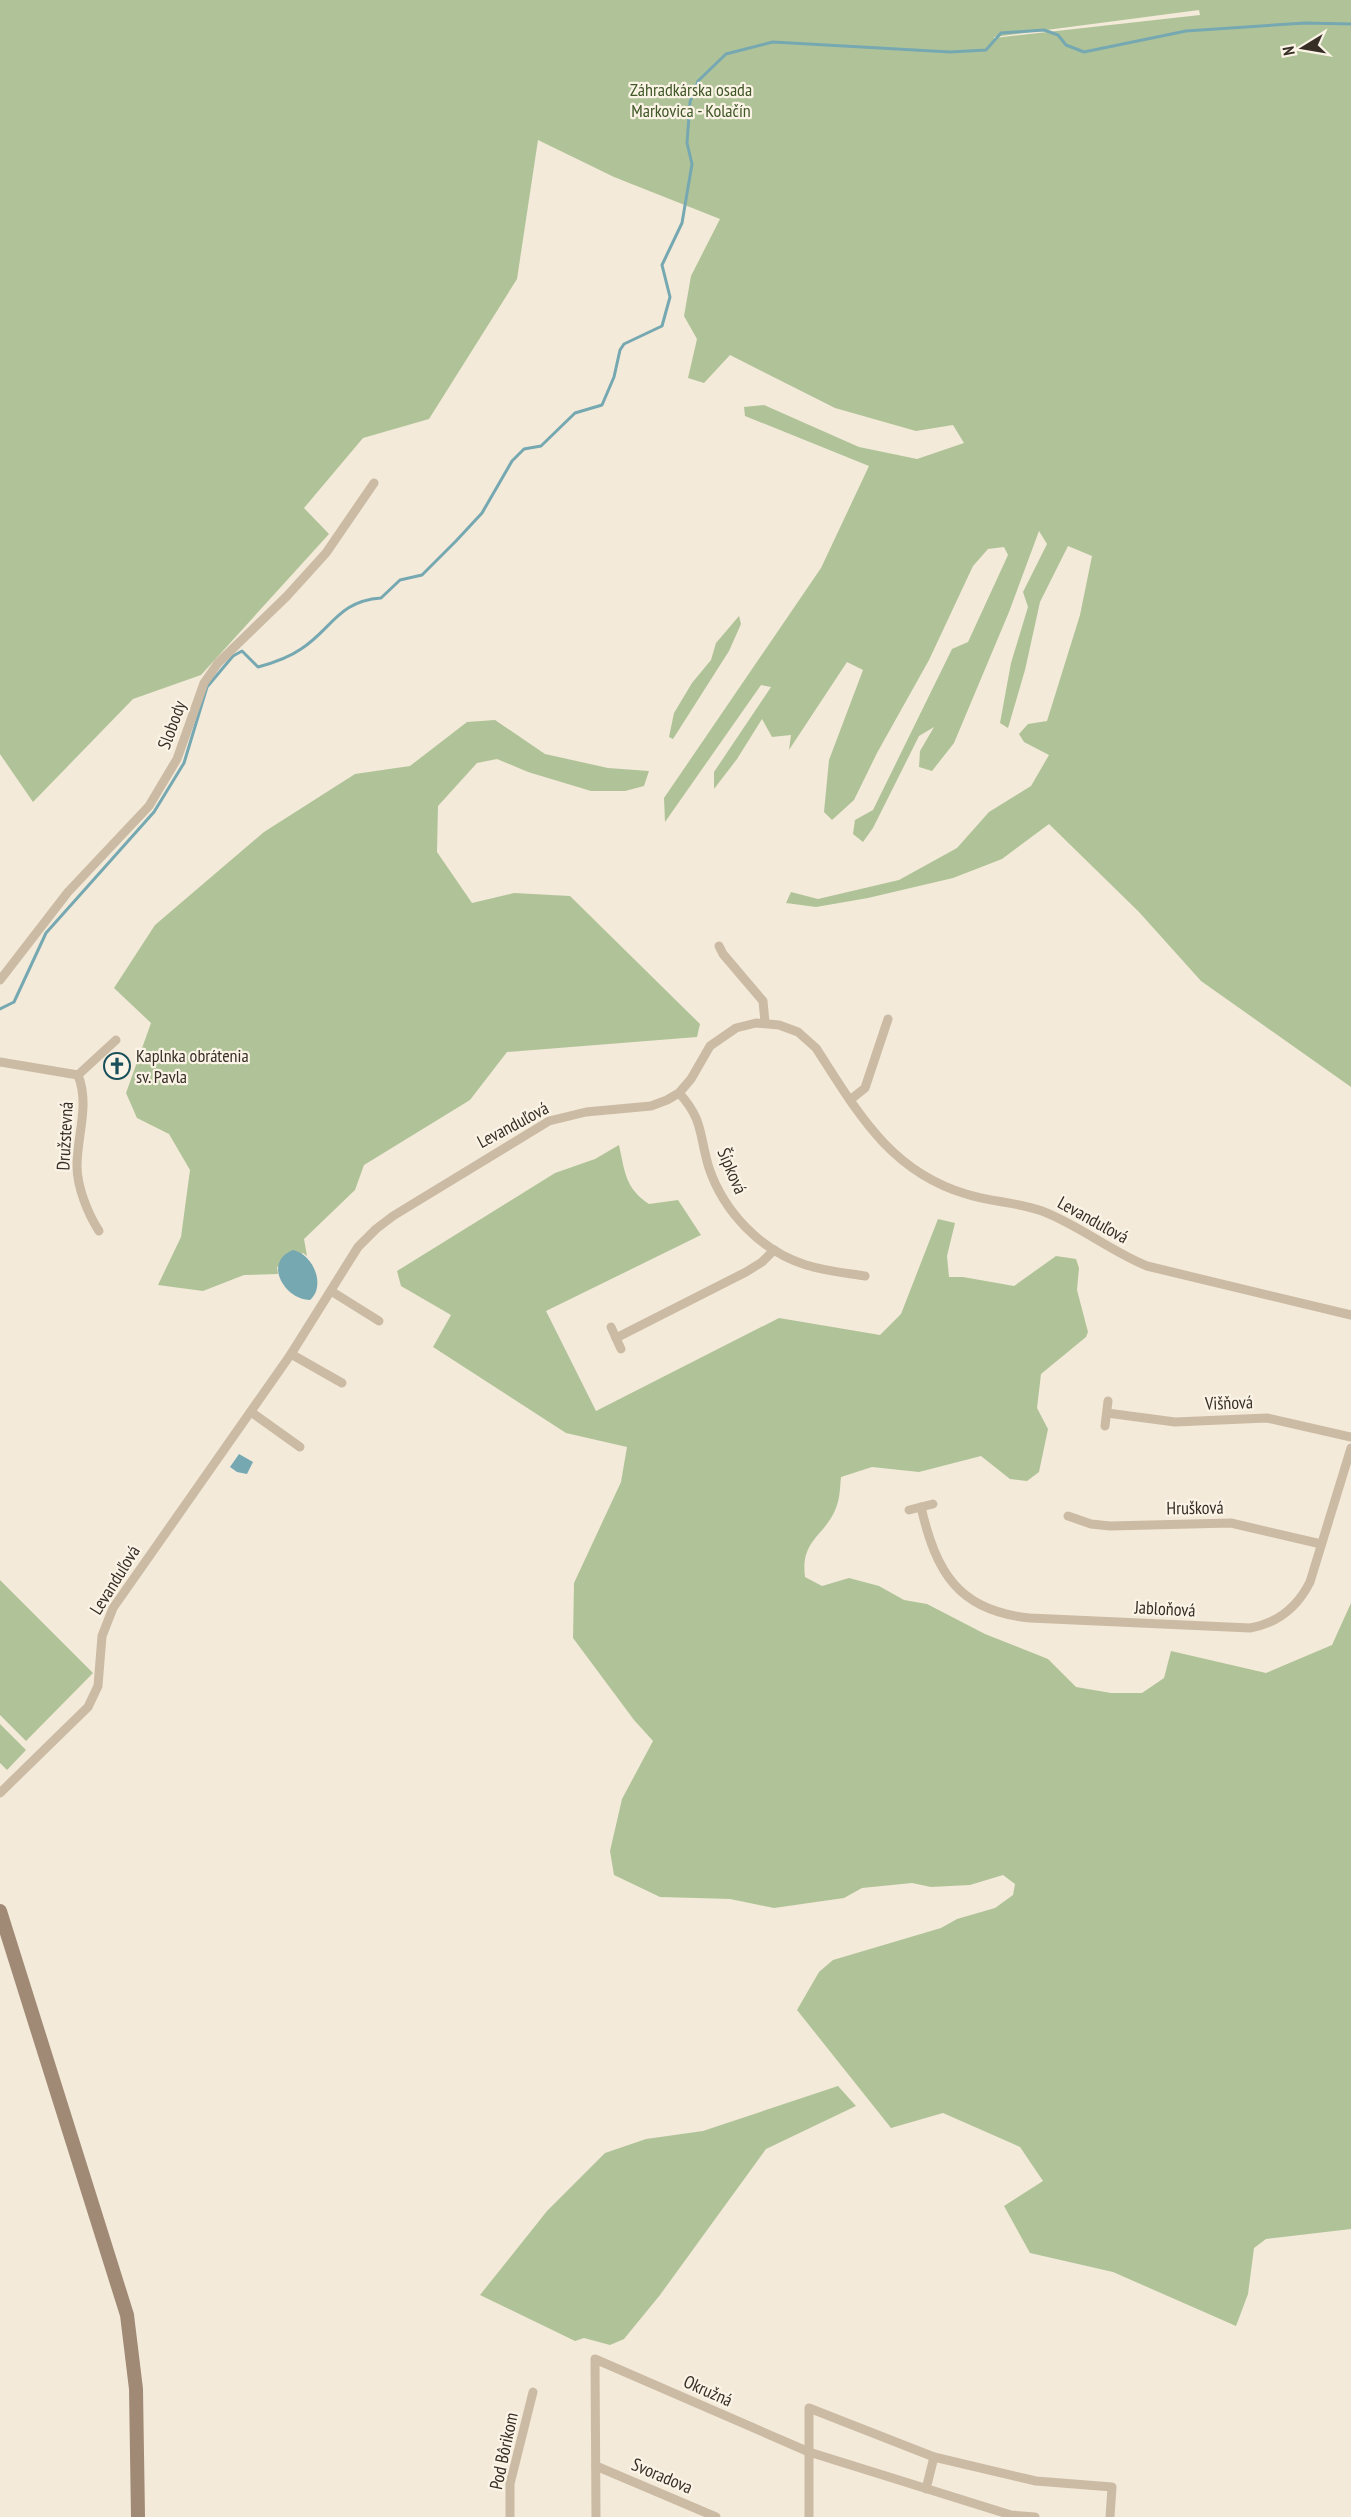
<svg xmlns="http://www.w3.org/2000/svg" width="1351" height="2517" viewBox="0 0 1351 2517" font-family="'PT Sans Narrow',sans-serif">
	<style>
		.green { fill: #b0c398; fill-rule: evenodd }
		.water { fill: #76a8b2 }
		.lines { fill: none; stroke-linecap: round; stroke-linejoin: round }
		.stream { stroke: #76a8b2; stroke-width: 3 }
		.street { stroke: #ccbba4; stroke-width: 9 }
		.secondary { stroke: #a08a76; stroke-width: 14 }
		.labels { text-anchor: middle; stroke-width: 4.5; stroke-linejoin: round; paint-order: stroke }
		.park-label { font-size: 18px; fill: #405728; stroke: #fbf4e6 }
		.street-label { font-size: 18px; fill: #372e26; stroke: #fbf4e6 }
		.poi-label { font-size: 18px; fill: #372e26; stroke: #fbf4e6; text-anchor: start }
	</style>
	<rect width="100%" height="100%" fill="#f3ead9"/>
	<!-- green -->
	<g class="green">
		<path d="M0,0h1351v1087l-150,-106 -62,-69 -90,-88 -47,35 -49,19 -85,20 -52,9 -30,-4 5,-11 27,7 81,-19 58,-32 32,-36 42,-26 18,-31 -25,-13 -5,-8 9,-10 19,-3 33,-106 12,-59 -24,-10 -28,56 -15,68 -17,58 -8,-5 11,-60 17,-56 -5,-15 24,-48 -8,-13 -30,81 -55,131 -22,28 -13,-4 1,-16 14,-24 -15,9 -46,92 -10,14 -10,-8 2,-14 18,-10 79,-161 16,-7 40,-87 -4,-8 -16,2 -15,17 -44,94 -52,93 -23,47 -22,20 -8,-8 5,-52 34,-90 -16,-8 -58,88 2,-15 -19,2 -10,-18 -25,40 -23,30v-17l57,-85 -10,-2 -96,137 -1,-24 157,-230 48,-102 -124,-50 -1,-9 20,-2 95,42 58,12 47,-16 -11,-18 -37,6 -81,-23 -105,-53 -26,28 -16,-5 9,-39 -13,-23 7,-40 29,-57 -106,-42 -76,-37 -21,139 -88,140 -66,19 -59,70 25,26 -128,141 -68,24 -100,103 -33,-48zM1199,10l1,5 -206,23v-1z"/>
		<path d="M739,616l2,8 -12,27 -56,88 -4,-2 5,-24 18,-30 19,-23 5,-17z"/>
		<path d="M495,720l50,34 63,14 41,3 -5,15 -19,5h-34l-63,-19 -31,-13 -20,4 -39,43 -1,46 35,51 42,-10 56,3 130,128 -3,13 -190,15 -37,48 -106,65 -9,25 -51,49 3,17 -4,-3 -26,14 1,7 -34,1 -41,16 -45,-6 23,-48 9,-67 -21,-36 -32,-16 -11,-25 25,-70 -37,-35 41,-63 109,-93 91,-58 55,-8 57,-44z"/>
		<path d="M619,1145c6,27 6,43 30,59l29,-4 23,35 -155,76 50,100 183,-93 101,17 21,-21 37,-95 17,4 -8,33 2,21h14l51,9 42,-30 20,3 3,9 -2,22 11,42 -2,5 -45,37 -4,34 11,21 -9,43 -12,9 -17,-2 -29,-23 -62,16 -47,-5 -31,10c-1,9 -1,20 -4,28 -10,31 -37,33 -32,72l17,9 27,-8 30,8 25,14 23,4 58,30 63,25 28,28 35,6h31l22,-15 7,-27 95,22 66,-28 19,-42v626l-85,10 -12,9 -6,46 -12,32 -123,-54 -83,-19 -26,-47 39,-25 -23,-34 -77,-34 -52,15 -94,-118 22,-38 14,-12 108,-32 16,-9 38,-11 18,-13 2,-11 -12,-9 -33,10 -39,2 -19,-4 -50,5 -18,10 -70,10 -44,-9 -70,-2 -46,-22 -4,-24 12,-52 31,-58 -19,-21 -61,-82 1,-55 47,-101 6,-35 -61,-14 -133,-86 18,-32 -50,-29 -4,-15 158,-98 40,-14z"/>
		<path d="M0,1580l93,93 -67,68 -26,-26z"/>
		<path d="M0,1724l26,26 -19,20 -7,-7z"/>
		<path d="M838,2086l18,20 -90,43 -106,146 -36,44 -14,6 -26,-7 -9,3 -95,-46 67,-84 58,-58 41,-14 57,-8z"/>
	</g>
	<!-- water -->
	<g class="water">
		<path d="M293,1250c21,5 33,36 17,50 -25,0 -48,-38 -17,-50z"/>
		<path d="M239,1454l14,8 -6,12 -10,-2 -7,-5z"/>
	</g>
	<g class="lines">
		<!-- stream -->
		<path class="stream" d="M0,1009l14,-7 32,-69 108,-121 30,-49 23,-76 26,-31 9,-5 16,16c15,-4 30,-9 43,-18 31,-20 37,-48 80,-51l19,-18 22,-5 34,-34 26,-28 30,-52 12,-12 17,-3 34,-33 27,-8 12,-28 6,-27 4,-6 38,-18 8,-29 -8,-32 20,-42 10,-59 -5,-21 3,-41 8,-21 28,-27 47,-12 177,10 36,-2 15,-17 43,-3 14,5 8,10 18,7 102,-21 119,-8 46,1"/>
		<!-- street -->
		<g class="street">
			<path d="M719,946l4,8 40,47 2,21"/>
			<path d="M0,980l68,-88 81,-86 28,-47 27,-76 14,-20 69,-67 39,-43 48,-70"/>
			<path d="M0,1062l78,13 38,-35"/>
			<path d="M78,1075c12,30 -1,60 -1,91 0,21 11,48 22,65"/>
			<path d="M679,1093c25,27 20,43 30,75 15,44 52,83 97,97 19,6 40,8 59,11"/>
			<path d="M850,1100l15,-12 23,-69"/>
			<path d="M331,1291l48,30"/>
			<path d="M611,1327l10,22"/>
			<path d="M616,1338l130,-66 16,-10 12,-12"/>
			<path d="M291,1354l51,29"/>
			<path d="M251,1412l49,35"/>
			<path d="M1107,1413l68,9 92,-4 84,19"/>
			<path d="M1105,1426l3,-25"/>
			<path d="M921,1507c15,65 37,104 109,111l220,10c28,-5 47,-20 60,-46l41,-134"/>
			<path d="M909,1510l24,-6"/>
			<path d="M1068,1516l23,8 19,2 121,-3 90,21"/>
			<path d="M0,1793l88,-86 10,-21 4,-50 11,-28 178,-254 67,-107 18,-18 17,-13 156,-95 37,-9 65,-6 16,-6 12,-7 12,-14 19,-33 26,-18 20,-5 23,2 19,7 18,16c41,63 73,123 150,146 25,8 51,8 76,17 37,14 68,40 105,55l204,49"/>
			<path d="M596,2466l120,51"/>
			<path d="M926,2489l8,-32"/>
			<path d="M510,2517v-33l23,-92"/>
			<path d="M596,2517l-1,-158 214,93 202,63 24,2"/>
			<path d="M809,2517v-109l125,49 102,24 76,6 -2,30"/>
		</g>
		<!-- secondary -->
		<path class="secondary" d="M0,1911l127,404 9,74 2,128"/>
	</g>
	<!-- icons -->
	<defs>
		<symbol id="church-ring" viewBox="-11 -11 22 22"><circle r="9.5" fill="#fbf4e6" stroke="#194f5b" stroke-width="1.5"/><path d="M-1.2-6h2.4v3.5h3.3v2.4h-3.3V6h-2.4V-.1h-3.3v-2.4h3.3Z" fill="#194f5b"/></symbol>
	</defs>
	<g fill-rule="evenodd">
		<use href="#church-ring" x="102" y="1051" width="30" height="30"/>
	</g>
	<g class="labels">
		<!-- park labels -->
		<g class="park-label">
			<text x="691" y="96">Záhradkárska osada<tspan x="691" dy="21">Markovica - Kolačín</tspan></text>
		</g>
		<!-- street labels -->
		<g class="street-label">
			<text transform="translate(172 725) rotate(-70)" y="6">Slobody</text>
			<text transform="translate(513 1125) rotate(-28)" y="6">Levanduľová</text>
			<text transform="translate(65 1136) rotate(-87)" y="6">Družstevná</text>
			<text transform="translate(732 1171) rotate(67)" y="6">Šípková</text>
			<text transform="translate(1093 1220) rotate(29)" y="6">Levanduľová</text>
			<text transform="translate(1229 1403) rotate(-2)" y="6">Višňová</text>
			<text transform="translate(1195 1508) rotate(-1)" y="6">Hrušková</text>
			<text transform="translate(115 1580) rotate(-58)" y="6">Levanduľová</text>
			<text transform="translate(1165 1609) rotate(3)" y="6">Jabloňová</text>
			<text transform="translate(708 2391) rotate(24)" y="6">Okružná</text>
			<text transform="translate(504 2451) rotate(-78)" y="6">Pod Bôrikom</text>
			<text transform="translate(662 2476) rotate(23)" y="6">Svoradova</text>
		</g>
		<!-- poi labels -->
		<g class="poi-label">
			<text x="136" y="1062">Kaplnka obrátenia<tspan x="136" dy="21">sv. Pavla</tspan></text>
		</g>
	</g>
	<!-- north arrow -->
	<g transform="translate(1303 48) rotate(259)" stroke="#fbf4e6" stroke-width="4.5" paint-order="stroke">
	<path d="M0-4.5L10 22L0 15L-10 22Z" fill="#372e26"/>
	<text y="-9" font-size="16" font-weight="bold" text-anchor="middle" fill="#372e26">N</text>
	</g>
</svg>
